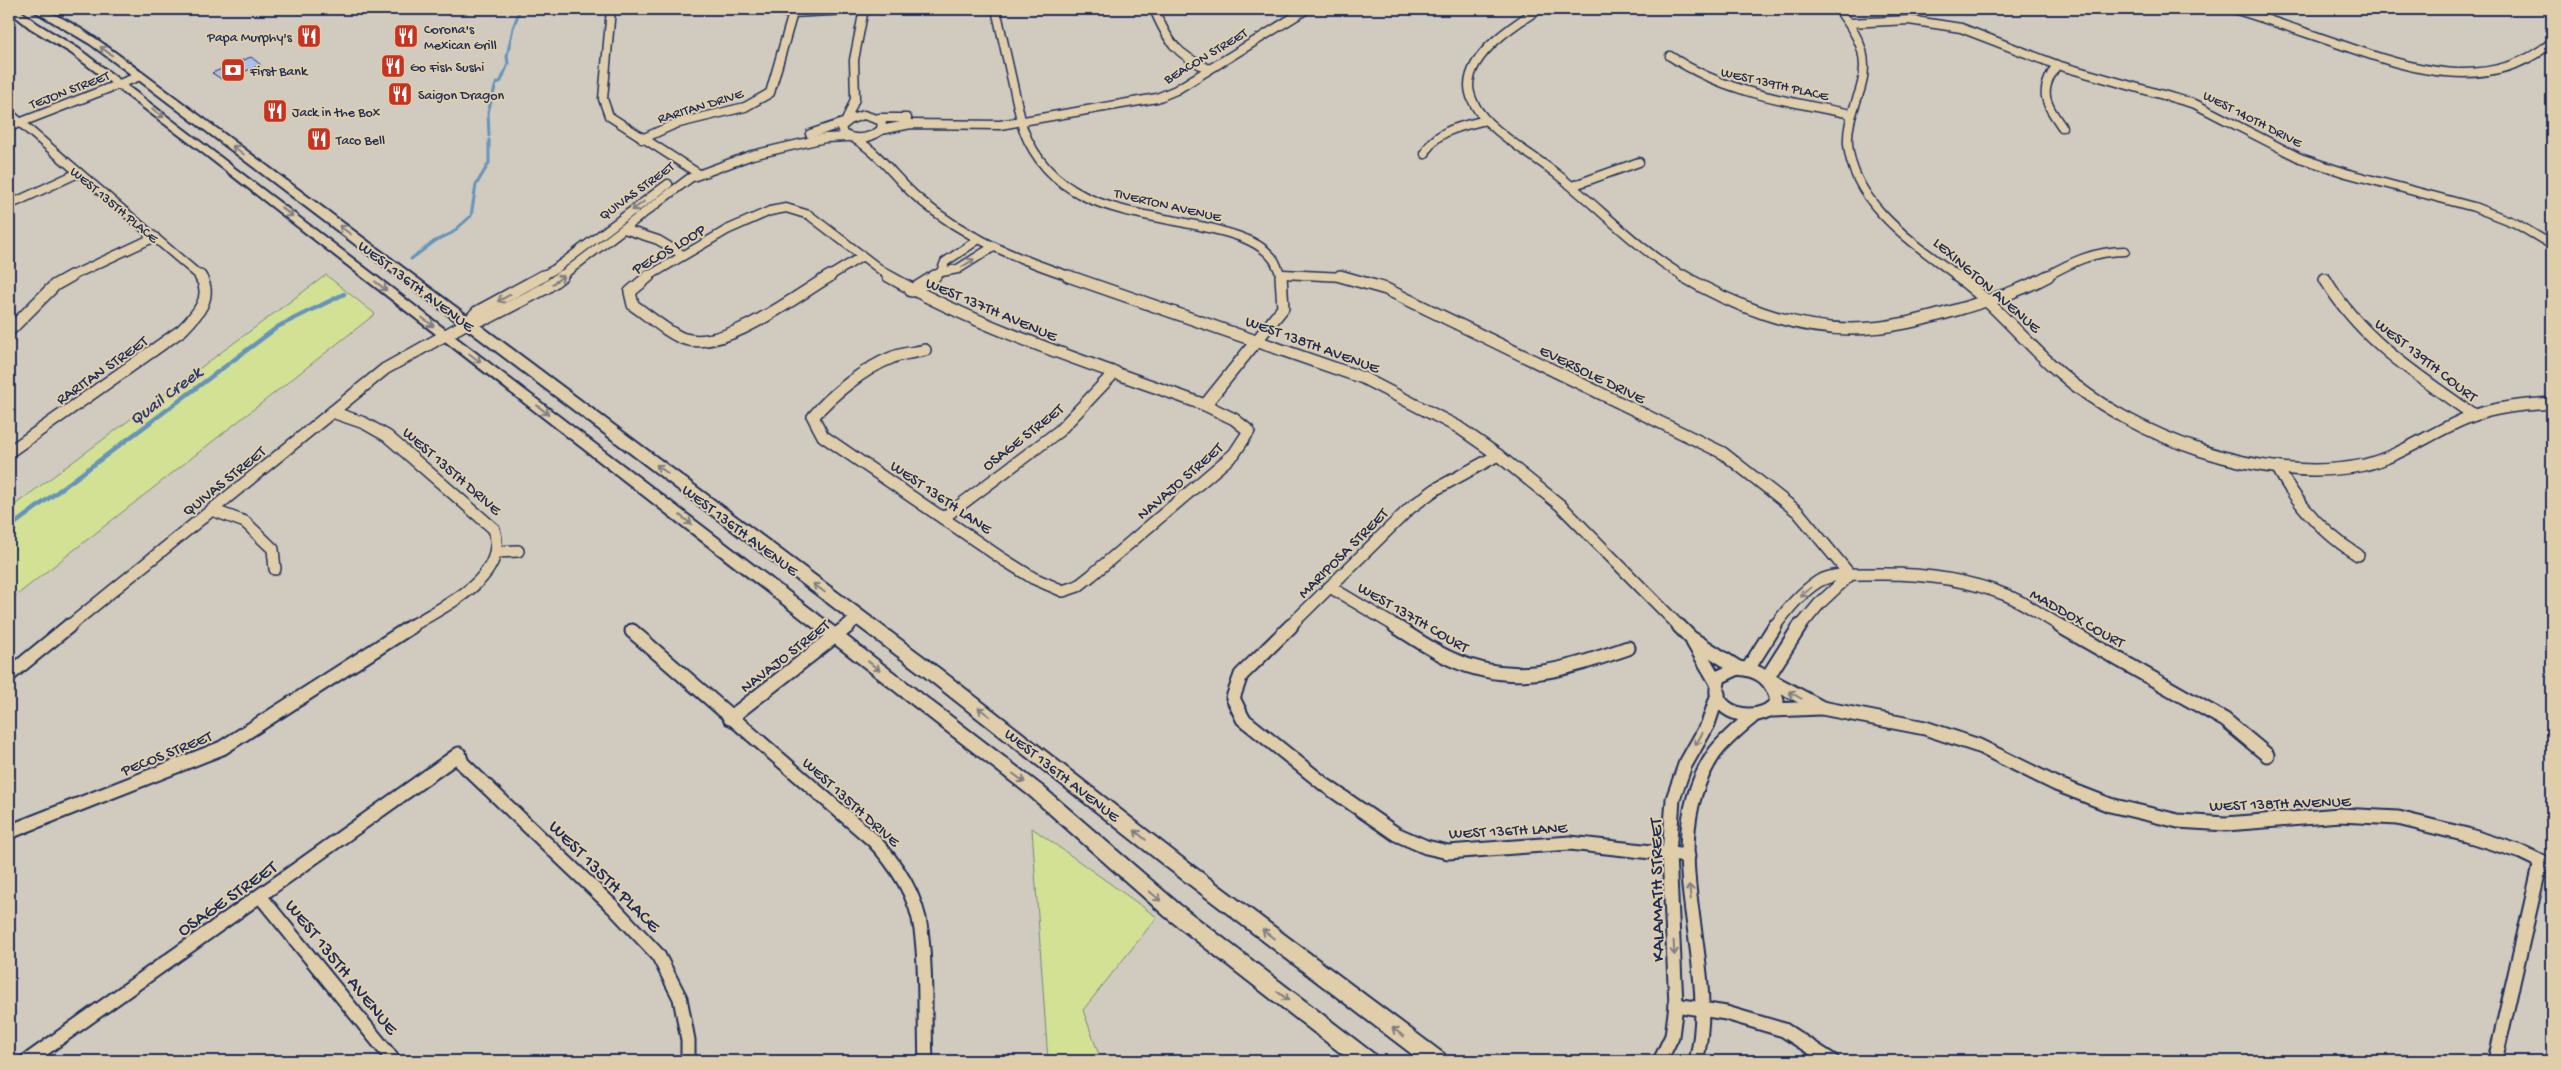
<svg xmlns="http://www.w3.org/2000/svg" width="2561" height="1070" viewBox="0 0 2561 1070" font-family="'Gochi Hand',sans-serif">
	<style>
		.green { fill: #d3e195; stroke: #77887a }
		.lines { fill: none; stroke-linecap: round; stroke-linejoin: round }
		.stream-far1 { stroke: #6594bb; stroke-width: 3 }
		.stream { stroke: #6594bb; stroke-width: 4.5 }
		.building { fill: #acbfee; stroke: #1b2f5e }
		.street-far2-casing { stroke: #1b2f5e; stroke-width: 11 }
		.street-far1-casing { stroke: #1b2f5e; stroke-width: 14 }
		.street-casing { stroke: #1b2f5e; stroke-width: 17 }
		.secondary-casing { stroke: #1b2f5e; stroke-width: 4 }
		.street-far2 { stroke: #e0ceab; stroke-width: 8 }
		.street-far1 { stroke: #e0ceab; stroke-width: 11 }
		.street { stroke: #e0ceab; stroke-width: 13 }
		.secondary { fill: #e0ceab; fill-rule: evenodd }
		.oneway { stroke: #7e7e84 }
		.labels { text-anchor: middle; stroke-width: 4; stroke-linejoin: round; paint-order: stroke }
		.far-poi-label { font-size: 14px; fill: #1b2f5e; stroke: #e0ceab; text-anchor: start }
		.far-street-label { font-size: 14px; fill: #1b2f5e; stroke: #e0ceab }
		.street-label { font-size: 16px; fill: #1b2f5e; stroke: #e0ceab }
		.water-label { font-size: 18px; font-style: italic; fill: #27406e; stroke: #e0ceab }
		.near-street-label { font-size: 19px; fill: #1b2f5e; stroke: #e0ceab }
	</style>
	<rect width="100%" height="100%" fill="#d0cabf"/>
	<filter id="ink" filterUnits="userSpaceOnUse"><feTurbulence type="fractalNoise" baseFrequency=".02" numOctaves="2"/><feDisplacementMap in="SourceGraphic" scale="10" xChannelSelector="R" yChannelSelector="G"/><feConvolveMatrix kernelMatrix="1 2 1 2 8 2 1 2 1" color-interpolation-filters="sRGB"/></filter>
	<g filter="url(#ink)">
		<!-- green -->
		<g class="green">
			<path d="M326,275l49,39 -366,287v-92z"/>
			<path d="M1032,828l125,89 -74,93 16,45 -2,6h-49z"/>
		</g>
		<g class="lines">
			<!-- stream-far1 -->
			<g class="stream-far1">
				<path d="M489,136l-1,-24 8,-28 5,-3 7,-17 -1,-8 6,-28 7,-19"/>
				<path d="M411,259l24,-18 17,-8 19,-17 5,-31 13,-22v-23"/>
			</g>
			<!-- stream -->
			<path class="stream" d="M9,528l270,-202 65,-32"/>
		</g>
		<!-- building -->
		<path class="building" d="M251,57l10,8 -38,15 -11,-7z"/>
		<g class="lines">
			<defs>
				<g id="street-far2">
					<path d="M611,9l-8,90 6,17 90,58"/>
					<path d="M757,9l36,4 71,-4"/>
					<path d="M996,9l27,120c34,88 122,81 198,102 19,5 41,12 53,29 3,5 5,12 8,17"/>
					<path d="M1154,9c14,33 22,45 55,60"/>
					<path d="M1539,9c-24,15 -69,44 -70,76 0,13 8,25 16,34 21,22 49,37 73,56 43,34 79,74 127,102"/>
					<path d="M1838,9c24,31 34,52 19,90 -5,15 -10,29 -9,45 5,61 67,100 111,133"/>
					<path d="M2234,9c36,11 72,24 108,36 68,24 147,50 210,-3"/>
					<path d="M1849,23l60,-3 52,8 96,37 138,39 105,54 46,15 128,34 41,16 37,22"/>
					<path d="M1670,56c55,37 117,45 181,58"/>
					<path d="M2057,65c-19,27 -12,37 5,62"/>
					<path d="M9,113l192,164"/>
					<path d="M864,115l18,6 -1,9c-12,9 -25,11 -38,4l-2,-7 10,-8z"/>
					<path d="M879,118h28"/>
					<path d="M846,121l9,-22 -1,-39 10,-51"/>
					<path d="M9,127l131,-51"/>
					<path d="M881,130l30,-6 89,1 157,-27 19,-8 131,-81"/>
					<path d="M810,134l33,-11"/>
					<path d="M642,139l33,-15 70,-17 25,-14 23,-80"/>
					<path d="M855,139c26,15 41,41 64,60 46,39 97,59 153,78"/>
					<path d="M1425,154c9,-24 38,-28 61,-34"/>
					<path d="M1572,186l67,-24"/>
					<path d="M9,205l69,-32"/>
					<path d="M624,229l34,11 25,15"/>
					<path d="M941,272l4,-10 34,-23"/>
					<path d="M1283,274l61,3"/>
					<path d="M69,277l86,-40"/>
					<path d="M540,277l15,-8 113,-85"/>
					<path d="M560,277l130,-99 62,-23 73,-17 22,-1"/>
					<path d="M647,277l80,-47 43,-19 16,-3 23,7 81,62"/>
					<path d="M828,277l33,-20"/>
					<path d="M933,277l8,-5 17,-3 35,-22"/>
					<path d="M2045,277c27,-15 49,-26 80,-26"/>
				</g>
				<g id="street-far1">
					<path d="M649,276l-19,16 3,13c12,8 39,31 52,34 41,12 109,-42 145,-63"/>
					<path d="M888,276c99,56 210,90 317,129"/>
					<path d="M1068,276l295,102 95,49 40,28 62,50 120,122"/>
					<path d="M1340,276l46,13 337,164 75,59 52,63"/>
					<path d="M1683,276c49,29 110,53 168,53 38,0 76,-10 112,-21 29,-9 58,-17 85,-32"/>
					<path d="M1957,276c38,28 67,65 102,96 73,65 206,114 305,93 37,-9 68,-33 103,-47 27,-11 56,-13 85,-15"/>
					<path d="M2325,279c36,61 92,96 149,136"/>
					<path d="M911,291l24,-15"/>
					<path d="M467,323l10,-11 66,-36"/>
					<path d="M9,331l46,-46 16,-9"/>
					<path d="M925,350c-11,3 -24,3 -34,8 -26,10 -61,38 -78,59l10,19 178,122 32,20 30,13 15,-5 14,-11 142,-121 15,-23 -15,-12 -29,-14 78,-97 -2,-32"/>
					<path d="M332,412l32,11 23,13 107,93c15,50 -50,76 -84,98"/>
					<path d="M9,452l173,-122c15,-15 32,-33 18,-54"/>
					<path d="M2277,467c20,37 45,66 81,88"/>
					<path d="M212,510l33,12 28,27 2,20"/>
					<path d="M943,518l116,-87 56,-59"/>
					<path d="M498,552l20,-1"/>
					<path d="M1330,587l67,40"/>
					<path d="M68,627l317,-258 82,-46 21,-5 58,-30 16,-12"/>
					<path d="M846,627l12,-9"/>
					<path d="M1289,627l121,-119 26,-19 62,-34"/>
					<path d="M1774,627c13,-17 27,-35 45,-46 16,-8 36,-7 53,-7 45,-1 92,4 134,21 20,8 38,22 57,32"/>
					<path d="M1800,627l19,-23 31,-29"/>
				</g>
				<g id="street">
					<path d="M1291,626l-50,49 -8,23 10,21 82,66 71,49 30,13 22,5 122,-9 118,13"/>
					<path d="M1395,626c18,11 36,24 56,33 64,29 115,10 177,-11"/>
					<path d="M1679,626l12,12 47,30"/>
					<path d="M2060,626l165,94 42,35"/>
					<path d="M632,631l241,209c23,24 44,56 48,90 6,42 3,89 5,131"/>
					<path d="M1693,642l24,41"/>
					<path d="M1738,668c22,2 34,11 39,33 -12,22 -56,17 -60,-8 -1,-4 1,-11 2,-16z"/>
					<path d="M1748,669l27,-43"/>
					<path d="M9,675l60,-49"/>
					<path d="M1767,678l33,-52"/>
					<path d="M1768,679l54,29 103,20 54,18 77,38 54,21 68,16 48,3 114,-9 58,3 69,17 54,17 31,15"/>
					<path d="M1772,710l48,-2"/>
					<path d="M730,718l118,-92"/>
					<path d="M9,832l213,-84 190,-122"/>
					<path d="M260,896l134,165"/>
					<path d="M1676,1005l50,8 58,17 48,31"/>
					<path d="M27,1061l432,-307 3,9 151,144 45,48 22,43 8,42v21"/>
					<path d="M1660,1061l12,-25 4,-31 -7,-151 4,-55 12,-34 23,-41 10,-30"/>
					<path d="M1696,1061c26,-101 -45,-213 18,-307 10,-14 25,-26 38,-37"/>
					<path d="M2495,1061l46,-200"/>
				</g>
				<g id="secondary">
					<path d="M9,9h9l20,15 41,25 963,737 138,119 194,149 3,7h-26l-185,-144 -136,-121 -827,-643 -132,-100 -41,-25 -21,-17z"/>
					<path d="M31,9c28,-2 89,47 113,65l796,595 241,188 263,197 3,7h-26l-252,-192 -241,-190 -792,-601 -46,-34z"/>
				</g>
			</defs>
			<!-- street-far2 casing -->
			<use href="#street-far2" class="street-far2-casing"/>
			<!-- street-far1 casing -->
			<use href="#street-far1" class="street-far1-casing"/>
			<!-- street casing -->
			<use href="#street" class="street-casing"/>
			<!-- secondary casing -->
			<use href="#secondary" class="secondary-casing"/>
			<!-- street-far2 -->
			<use href="#street-far2" class="street-far2"/>
			<!-- street-far1 -->
			<use href="#street-far1" class="street-far1"/>
			<!-- street -->
			<use href="#street" class="street"/>
			<!-- secondary -->
			<use href="#secondary" class="secondary"/>
		</g>
		<!-- one-way arrows -->
		<defs><path id="oneway-shaft" d="M-6 0H5M1.5-3L5.5 0L1.5 3" fill="none" stroke-width="1.6" stroke-linecap="round" stroke-linejoin="round" transform="scale(1.25)"/></defs>
		<g class="oneway">
			<use href="#oneway-shaft" transform="translate(106 51) rotate(-144)"/>
			<use href="#oneway-shaft" transform="translate(158 113) rotate(37)"/>
			<use href="#oneway-shaft" transform="translate(238 150) rotate(-143)"/>
			<use href="#oneway-shaft" transform="translate(638 206) rotate(143)"/>
			<use href="#oneway-shaft" transform="translate(287 212) rotate(38)"/>
			<use href="#oneway-shaft" transform="translate(345 230) rotate(-143)"/>
			<use href="#oneway-shaft" transform="translate(968 263) rotate(-33)"/>
			<use href="#oneway-shaft" transform="translate(558 280) rotate(-35)"/>
			<use href="#oneway-shaft" transform="translate(381 286) rotate(38)"/>
			<use href="#oneway-shaft" transform="translate(504 298) rotate(151)"/>
			<use href="#oneway-shaft" transform="translate(428 322) rotate(37)"/>
			<use href="#oneway-shaft" transform="translate(475 358) rotate(37)"/>
			<use href="#oneway-shaft" transform="translate(543 410) rotate(38)"/>
			<use href="#oneway-shaft" transform="translate(662 469) rotate(-143)"/>
			<use href="#oneway-shaft" transform="translate(686 520) rotate(38)"/>
			<use href="#oneway-shaft" transform="translate(819 588) rotate(-143)"/>
			<use href="#oneway-shaft" transform="translate(1806 592) rotate(139)"/>
			<use href="#oneway-shaft" transform="translate(874 666) rotate(38)"/>
			<use href="#oneway-shaft" transform="translate(1795 695) rotate(-150)"/>
			<use href="#oneway-shaft" transform="translate(984 712) rotate(-143)"/>
			<use href="#oneway-shaft" transform="translate(1699 739) rotate(119)"/>
			<use href="#oneway-shaft" transform="translate(1019 778) rotate(37)"/>
			<use href="#oneway-shaft" transform="translate(1140 835) rotate(-140)"/>
			<use href="#oneway-shaft" transform="translate(1690 892) rotate(-96)"/>
			<use href="#oneway-shaft" transform="translate(1155 896) rotate(40)"/>
			<use href="#oneway-shaft" transform="translate(1268 934) rotate(-143)"/>
			<use href="#oneway-shaft" transform="translate(1674 948) rotate(87)"/>
			<use href="#oneway-shaft" transform="translate(1283 996) rotate(38)"/>
			<use href="#oneway-shaft" transform="translate(1398 1032) rotate(-143)"/>
		</g>
	</g>
	<!-- icons -->
	<defs>
		<symbol id="restaurant-square" viewBox="-11 -11 22 22"><rect x="-9" y="-9" width="18" height="18" rx="4" fill="#c8321e" stroke="#e0ceab"/><path d="M-5-6h1v4h1v-4h1v4h1v-4h1v5L-1.5 .5V6h-2V.5L-5-1ZM5-6V6H3V1.5H1.5Q1.5-4 5-6Z" fill="#fff"/></symbol>
		<symbol id="bank-square" viewBox="-11 -11 22 22"><rect x="-9" y="-9" width="18" height="18" rx="4" fill="#c8321e" stroke="#e0ceab"/><path d="M-6-4H6V4H-6ZM0-2.3a2.3 2.3 0 1 0 0 4.6a2.3 2.3 0 1 0 0-4.6Z" fill="#fff"/></symbol>
	</defs>
	<g fill-rule="evenodd">
		<use href="#restaurant-square" x="295" y="22" width="28" height="28"/>
		<use href="#restaurant-square" x="392" y="22" width="28" height="28"/>
		<use href="#restaurant-square" x="379" y="52" width="28" height="28"/>
		<use href="#bank-square" x="219" y="56" width="28" height="28"/>
		<use href="#restaurant-square" x="386" y="80" width="28" height="28"/>
		<use href="#restaurant-square" x="261" y="97" width="28" height="28"/>
		<use href="#restaurant-square" x="305" y="125" width="28" height="28"/>
	</g>
	<g class="labels">
		<!-- far-poi labels -->
		<g class="far-poi-label">
			<text x="424" y="33">Corona's<tspan x="424" dy="16">Mexican Grill</tspan></text>
			<text x="292" y="41" text-anchor="end">Papa Murphy's</text>
			<text x="410" y="71">Go Fish Sushi</text>
			<text x="250" y="75">First Bank</text>
			<text x="418" y="99">Saigon Dragon</text>
			<text x="292" y="116">Jack in the Box</text>
			<text x="336" y="144">Taco Bell</text>
		</g>
		<!-- far-street labels -->
		<g class="far-street-label">
			<text transform="translate(1205 55) rotate(-31)" y="5">BEACON STREET</text>
			<text transform="translate(1775 83) rotate(13)" y="5">WEST 139TH PLACE</text>
			<text transform="translate(69 89) rotate(-21)" y="5">TEJON STREET</text>
			<text transform="translate(700 105) rotate(-17)" y="5">RARITAN DRIVE</text>
			<text transform="translate(2253 118) rotate(27)" y="5">WEST 140TH DRIVE</text>
			<text transform="translate(636 190) rotate(-36)" y="5">QUIVAS STREET</text>
			<text transform="translate(115 204) rotate(40)" y="5">WEST 135TH PLACE</text>
			<text transform="translate(1168 204) rotate(13)" y="5">TIVERTON AVENUE</text>
		</g>
		<!-- street labels -->
		<g class="street-label">
			<text transform="translate(668 248) rotate(-31)" y="6">PECOS LOOP</text>
			<text transform="translate(1988 284) rotate(41)" y="6">LEXINGTON AVENUE</text>
			<text transform="translate(417 285) rotate(37)" y="6">WEST 136TH AVENUE</text>
			<text transform="translate(992 308) rotate(23)" y="6">WEST 137TH AVENUE</text>
			<text transform="translate(1313 343) rotate(20)" y="6">WEST 138TH AVENUE</text>
			<text transform="translate(2427 359) rotate(38)" y="6">WEST 139TH COURT</text>
			<text transform="translate(101 369) rotate(-35)" y="6">RARITAN STREET</text>
			<text transform="translate(1593 373) rotate(26)" y="6">EVERSOLE DRIVE</text>
			<text transform="translate(1022 436) rotate(-38)" y="6">OSAGE STREET</text>
			<text transform="translate(453 470) rotate(41)" y="6">WEST 135TH DRIVE</text>
			<text transform="translate(223 480) rotate(-39)" y="6">QUIVAS STREET</text>
			<text transform="translate(1179 480) rotate(-41)" y="6">NAVAJO STREET</text>
			<text transform="translate(942 496) rotate(34)" y="6">WEST 136TH LANE</text>
			<text transform="translate(741 529) rotate(37)" y="6">WEST 136TH AVENUE</text>
			<text transform="translate(1342 552) rotate(-45)" y="6">MARIPOSA STREET</text>
			<text transform="translate(1414 616) rotate(30)" y="6">WEST 137TH COURT</text>
			<text transform="translate(2078 617) rotate(29)" y="6">MADDOX COURT</text>
			<text transform="translate(784 655) rotate(-38)" y="6">NAVAJO STREET</text>
			<text transform="translate(166 752) rotate(-22)" y="6">PECOS STREET</text>
			<text transform="translate(1063 774) rotate(38)" y="6">WEST 136TH AVENUE</text>
			<text transform="translate(852 801) rotate(42)" y="6">WEST 135TH DRIVE</text>
			<text transform="translate(2280 802) rotate(-2)" y="6">WEST 138TH AVENUE</text>
			<text transform="translate(1508 829) rotate(-3)" y="6">WEST 136TH LANE</text>
		</g>
		<!-- water labels -->
		<g class="water-label">
			<text transform="translate(165 395) rotate(-37)" y="6">Quail Creek</text>
		</g>
		<!-- near-street labels -->
		<g class="near-street-label">
			<text transform="translate(606 875) rotate(45)" y="7">WEST 135TH PLACE</text>
			<text transform="translate(1655 890) rotate(-91)" y="7">KALAMATH STREET</text>
			<text transform="translate(226 897) rotate(-35)" y="7">OSAGE STREET</text>
			<text transform="translate(343 966) rotate(51)" y="7">WEST 135TH AVENUE</text>
		</g>
	</g>
	<!-- margin -->
	<rect width="2561" height="1070" fill="none" stroke="#e0ceab" stroke-width="30"/>
	<rect x="15" y="15" width="2531" height="1040" fill="none" stroke="#1b2f5e" stroke-width="2" filter="url(#ink)"/>
</svg>
